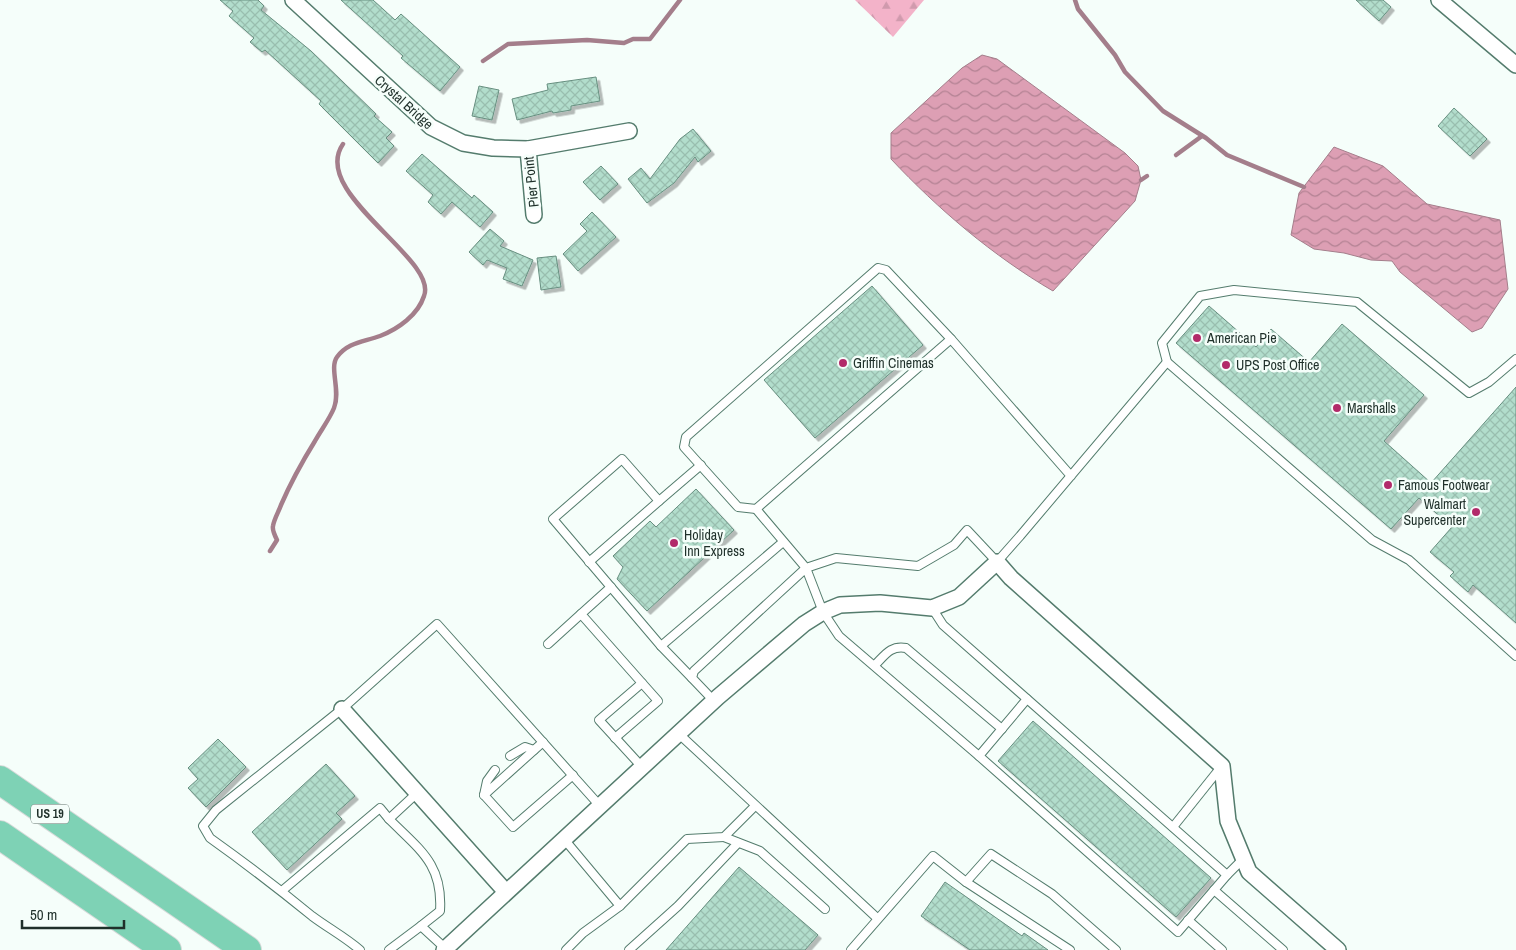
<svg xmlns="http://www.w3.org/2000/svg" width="1516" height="950" viewBox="0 0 1516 950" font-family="'Archivo Narrow',sans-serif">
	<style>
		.forest { fill: url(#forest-firs) }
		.water { fill: url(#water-waves); stroke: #a47e8b }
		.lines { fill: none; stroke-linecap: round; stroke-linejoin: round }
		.stream { stroke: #a47e8b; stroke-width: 4.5 }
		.building { fill: url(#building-cross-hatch); stroke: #678f80; filter: url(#shadow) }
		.lane-casing { stroke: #547c6d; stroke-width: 10 }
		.street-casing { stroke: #547c6d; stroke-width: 18 }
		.highway-casing { stroke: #d7dad9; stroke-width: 30 }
		.lane { stroke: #fff; stroke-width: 8 }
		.street { stroke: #fff; stroke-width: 15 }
		.highway { stroke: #7ed2b5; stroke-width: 28 }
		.poi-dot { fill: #b22a6a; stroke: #f5fefa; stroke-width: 2 }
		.labels { text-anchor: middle; stroke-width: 5; stroke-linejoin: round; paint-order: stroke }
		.shield { fill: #f5fefa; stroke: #5f6e68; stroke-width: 1 }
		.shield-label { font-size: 12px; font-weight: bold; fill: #1f302a }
		.street-label { font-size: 14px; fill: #1f302a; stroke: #f5fefa }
		.poi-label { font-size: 14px; fill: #1f302a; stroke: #f5fefa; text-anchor: start }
	</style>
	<defs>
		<pattern id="forest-firs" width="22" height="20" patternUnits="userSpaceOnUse" patternTransform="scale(1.25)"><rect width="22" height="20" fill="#f3b3c9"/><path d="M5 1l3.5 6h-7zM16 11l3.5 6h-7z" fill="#d09aad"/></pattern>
		<pattern id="water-waves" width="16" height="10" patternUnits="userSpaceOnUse" patternTransform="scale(1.25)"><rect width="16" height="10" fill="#dd9fb4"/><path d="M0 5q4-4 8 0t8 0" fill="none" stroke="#b38293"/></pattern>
		<pattern id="building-cross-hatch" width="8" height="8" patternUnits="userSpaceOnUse" patternTransform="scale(1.25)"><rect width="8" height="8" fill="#b2ddcc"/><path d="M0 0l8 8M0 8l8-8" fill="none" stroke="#99beaf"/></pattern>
		<filter id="shadow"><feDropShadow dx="3.5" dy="3.5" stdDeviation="0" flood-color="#0004"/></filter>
	</defs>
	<rect width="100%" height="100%" fill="#f5fefa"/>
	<!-- forest -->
	<path class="forest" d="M855,0h69l-31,37z"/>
	<!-- water -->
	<g class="water">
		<path d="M982,55l15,4 128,94 13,13 3,14 -6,21 -82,90c-60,-35 -115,-82 -162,-132v-26l71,-65z"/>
		<path d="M1334,147l49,19 44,38 73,16 8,69 -26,39 -10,4 -72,-60 -8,-11 -21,-1 -27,-7 -30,-4 -23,-14 8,-42z"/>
	</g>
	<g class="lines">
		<!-- stream -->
		<g class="stream">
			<path d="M1075,0l3,9 37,46 10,17 38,39 43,27 21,17 77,32"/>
			<path d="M483,61l25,-17 79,-4 37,3 9,-4h17l30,-39"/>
			<path d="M1176,155l26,-19"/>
			<path d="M1141,180l6,-4"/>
			<path d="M270,551l7,-11c-2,-4 -5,-10 -4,-14 1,-7 6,-15 8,-21 10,-23 21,-43 34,-64 6,-11 14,-21 19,-33 7,-17 -5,-40 3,-51 11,-15 27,-15 43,-21 18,-7 38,-21 44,-40 15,-37 -115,-103 -81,-152"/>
		</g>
	</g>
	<!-- building -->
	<g class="building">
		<path d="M220,0h38l6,6 -3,4 50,41 65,63 -2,2 18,16 -6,6 8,8 -16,17 -59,-59 2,-3 -56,-51 -3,2 -12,-10 4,-4 -25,-22 4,-5z"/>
		<path d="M341,0h32l22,20 6,-6 59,53 -20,24 -39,-33 2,-2z"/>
		<path d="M1356,0h27l8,7 -12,14z"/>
		<path d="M596,77l4,24 -29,5v4l-18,3 -1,-2 -35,9 -5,-21 36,-9 -1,-6z"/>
		<path d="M479,86l20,4 -7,30 -20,-4z"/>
		<path d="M1454,108l33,31 -17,17 -32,-30z"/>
		<path d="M693,129l18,22 -13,11 -3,-5 -21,26 -27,20 -19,-24 13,-11 9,11 30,-40z"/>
		<path d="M422,154l50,44 2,-3 19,17 -13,15 -28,-25 -11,12 -13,-12 5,-7 -27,-24z"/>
		<path d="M601,166l17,18 -18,16 -17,-18z"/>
		<path d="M592,212l24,25 -38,34 -15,-17 24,-23 -7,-7z"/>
		<path d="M490,229l14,12 -4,5 33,14 -11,26 -19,-7 4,-11 -20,-8 -4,5 -14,-13z"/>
		<path d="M556,256l5,31 -20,3 -4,-32z"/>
		<path d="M872,286l51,59 -108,93 -51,-58z"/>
		<path d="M1209,306l47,41 15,-18 38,33 33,-38 82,71 -40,46 47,42 85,-96v236l-43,-38 -5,7 -18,-16 4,-4 -24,-20 22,-25 -33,-29 -28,31 -215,-186z"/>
		<path d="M696,489l38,41 -87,81 -30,-32 6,-12 -10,-11 37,-35 6,6z"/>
		<path d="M1033,721l178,157 -35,39 -178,-156z"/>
		<path d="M218,739l28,28 -40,40 -18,-19 10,-9 -10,-11z"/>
		<path d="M326,764l29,32 -19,17 6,6 -55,51 -35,-38z"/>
		<path d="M739,867l79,68 -13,15h-139z"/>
		<path d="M945,882l77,54 2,-3 24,17h-78l-49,-34z"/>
	</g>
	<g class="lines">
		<defs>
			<g id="lane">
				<path d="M1167,362l-5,-19 38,-47 34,-6 123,12 112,91 20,-11 27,-23"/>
				<path d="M1071,476l-120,-137 -195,170 50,59 30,-10 82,8 36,-21 13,-15 30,32 23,-26 147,-174 205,178 37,20 107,96"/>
				<path d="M756,509l-18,-2 -54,-60 2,-10 192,-169 8,2 65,69"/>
				<path d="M589,562l70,-61"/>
				<path d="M611,587l-30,27 61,69 -43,37 43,47"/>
				<path d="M932,608l11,17 284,250 17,-17"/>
				<path d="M548,644l33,-30"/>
				<path d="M661,646l122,-104"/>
				<path d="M875,665c10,-10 16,-20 31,-17l96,81"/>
				<path d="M692,678l-31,-32 -108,-127 69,-60 37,42 42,-36"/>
				<path d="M714,701l-22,-23 2,-7 112,-103 17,44 16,24 140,120 48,-57"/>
				<path d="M679,734l198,184"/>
				<path d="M615,738l43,-37 -16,-18"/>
				<path d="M543,742l-59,53 29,32 60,-52"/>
				<path d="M510,756l15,-9 9,3"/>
				<path d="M979,756l199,176 49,-57"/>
				<path d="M417,793l-28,26c31,31 54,45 51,92l-19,15 26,24"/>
				<path d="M484,795l3,-14 8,-11"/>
				<path d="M1173,827l48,-60"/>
				<path d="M724,837l36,14 65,58"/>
				<path d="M564,839l56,67 67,-67 37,-2 31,-31"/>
				<path d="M966,882l25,-28 61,40 64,56"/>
				<path d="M283,890l97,-82 9,11"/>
				<path d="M1214,890l69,60"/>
				<path d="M1188,920l34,30"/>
				<path d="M360,950c-15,-13 -32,-22 -48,-34 -33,-27 -67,-53 -102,-78l-7,-12 13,-16 126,-101 95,-85 163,182"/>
				<path d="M389,950l32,-24"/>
				<path d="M566,950l17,-17 37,-27"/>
				<path d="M629,950l49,-44 60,-63"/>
				<path d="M851,950l82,-94 33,26 104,68"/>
			</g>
			<g id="street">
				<path d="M293,0l138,127 32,16 30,5 35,1 101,-18"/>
				<path d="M1439,0l77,65"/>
				<path d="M528,149l6,66"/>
				<path d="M342,709l164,183"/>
				<path d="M444,950l274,-253 86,-73 19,-12 17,-7 40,-2 52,5 27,-11 38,-35 14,16 211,188 6,55 21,51 89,78"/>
			</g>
			<g id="highway">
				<path d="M0,780l247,170"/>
				<path d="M0,835l167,115"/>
			</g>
		</defs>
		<!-- lane casing -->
		<use href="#lane" class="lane-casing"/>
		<!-- street casing -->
		<use href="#street" class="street-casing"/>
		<!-- highway casing -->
		<use href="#highway" class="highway-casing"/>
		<!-- lane -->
		<use href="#lane" class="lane"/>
		<!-- street -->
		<use href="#street" class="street"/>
		<!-- highway -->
		<use href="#highway" class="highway"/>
	</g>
	<!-- markers -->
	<g class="poi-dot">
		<circle cx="1197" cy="338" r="5"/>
		<circle cx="843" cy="363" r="5"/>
		<circle cx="1226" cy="365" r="5"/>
		<circle cx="1337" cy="408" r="5"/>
		<circle cx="1388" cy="485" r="5"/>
		<circle cx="1476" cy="512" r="5"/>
		<circle cx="674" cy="543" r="5"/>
	</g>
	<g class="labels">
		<!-- shield labels -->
		<rect class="shield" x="31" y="804.5" width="38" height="19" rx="4"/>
		<g class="shield-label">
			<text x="50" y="818">US 19</text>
		</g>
		<!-- street labels -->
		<g class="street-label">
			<text transform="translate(404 102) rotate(42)" y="5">Crystal Bridge</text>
			<text transform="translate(531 182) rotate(-96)" y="5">Pier Point</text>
		</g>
		<!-- poi labels -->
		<g class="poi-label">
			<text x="1207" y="343">American Pie</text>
			<text x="853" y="368">Griffin Cinemas</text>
			<text x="1236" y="370">UPS Post Office</text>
			<text x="1347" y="413">Marshalls</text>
			<text x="1398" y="490">Famous Footwear</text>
			<text x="1466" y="509" text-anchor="end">Walmart<tspan x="1466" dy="16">Supercenter</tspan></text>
			<text x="684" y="540">Holiday<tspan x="684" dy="16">Inn Express</tspan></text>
		</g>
	</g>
	<!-- scale -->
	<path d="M22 920v8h102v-8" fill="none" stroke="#1f302a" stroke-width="2.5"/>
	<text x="30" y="920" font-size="15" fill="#1f302a" stroke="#f5fefa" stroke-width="4" paint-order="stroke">50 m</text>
</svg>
